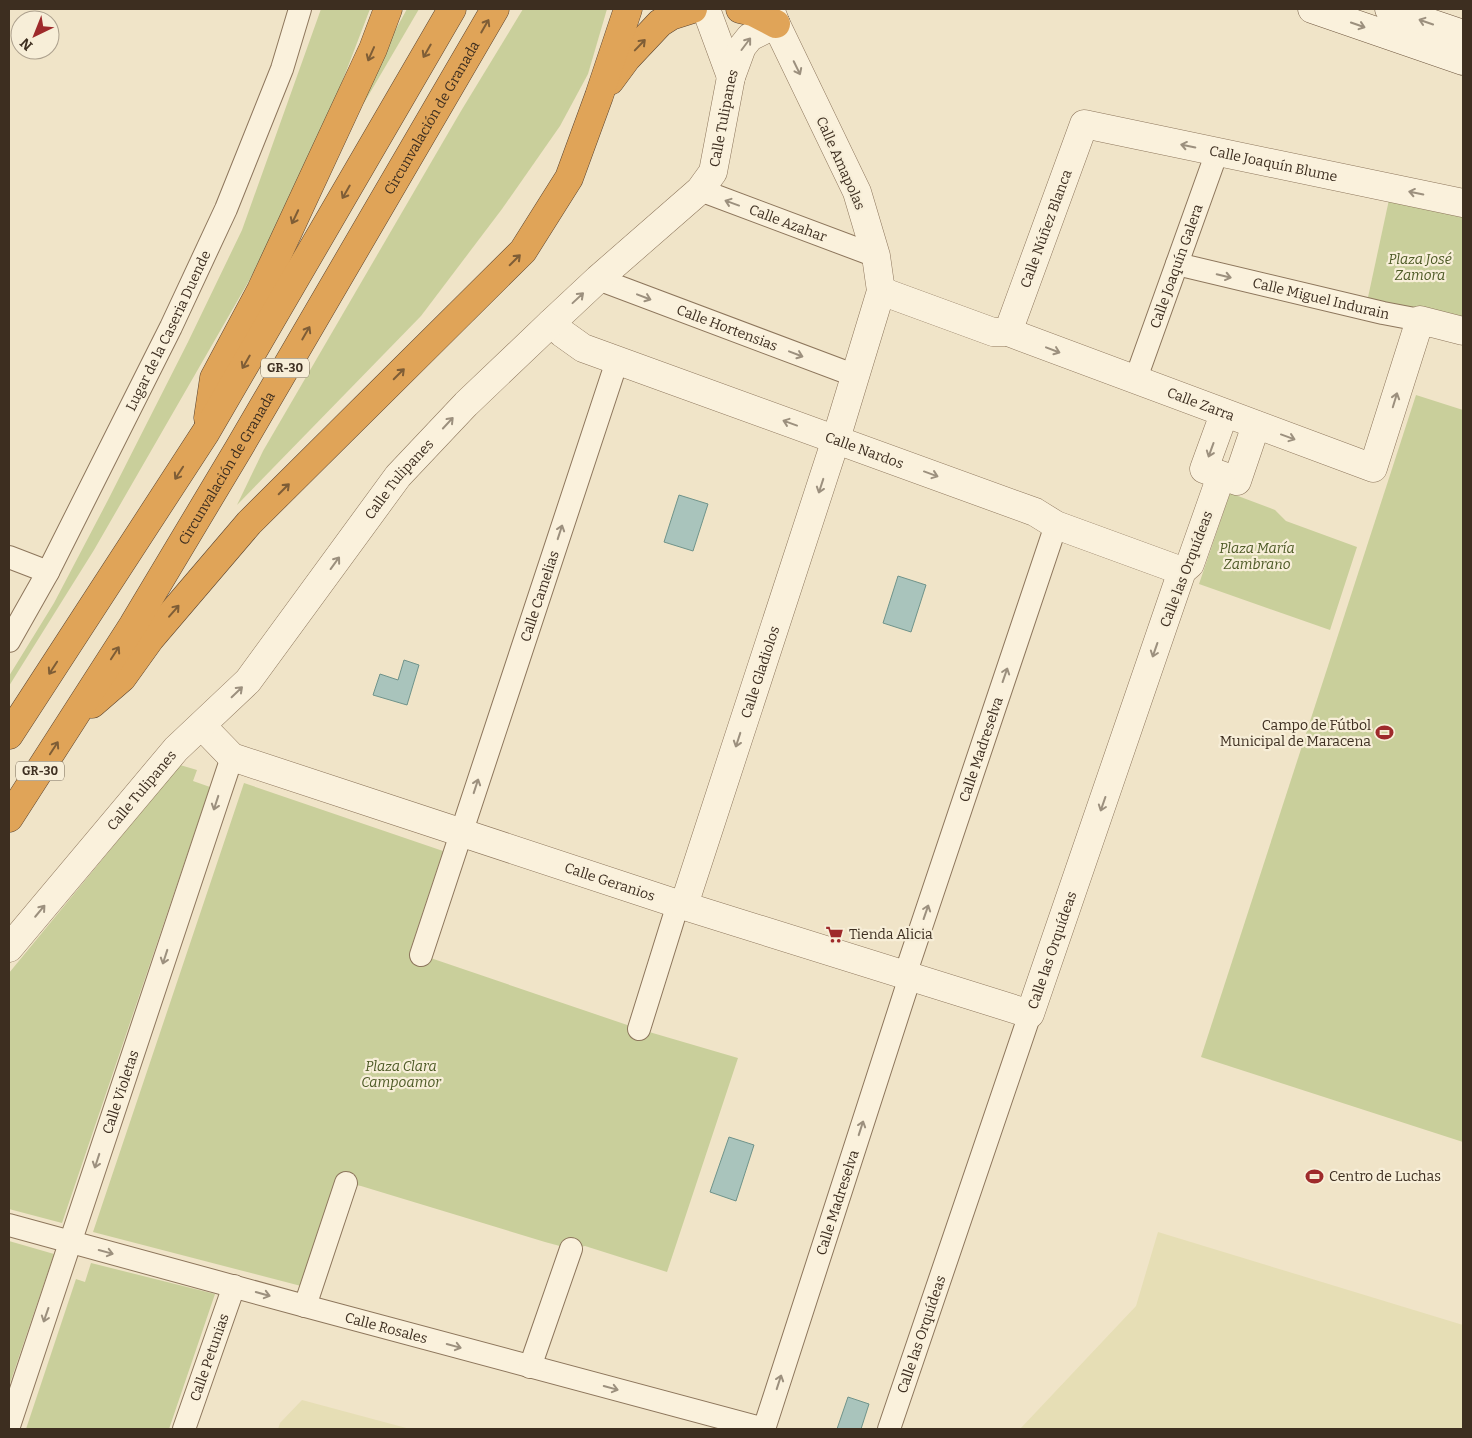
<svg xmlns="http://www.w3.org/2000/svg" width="1472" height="1438" viewBox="0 0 1472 1438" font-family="Bitter,serif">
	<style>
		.farmland { fill: #e6deb5 }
		.green { fill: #c9cf9b }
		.water { fill: #a9c4bc; stroke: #6f938a }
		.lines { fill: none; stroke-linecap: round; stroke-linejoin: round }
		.minor-casing { stroke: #8d765c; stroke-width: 24 }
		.tertiary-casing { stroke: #8d765c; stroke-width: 29 }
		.secondary-casing { stroke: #6f573f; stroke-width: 29 }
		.motorway-casing { stroke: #5b4430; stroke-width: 29 }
		.minor { stroke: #faf1dc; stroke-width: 22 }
		.tertiary { stroke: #faf1dc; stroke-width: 28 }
		.secondary { stroke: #faf1dc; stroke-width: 28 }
		.motorway { stroke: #e0a458; stroke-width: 28 }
		.oneway { stroke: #9c907e }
		.oneway2 { stroke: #7e5d36 }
		.labels { text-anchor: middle; stroke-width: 4.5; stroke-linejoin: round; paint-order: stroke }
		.shield { fill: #f7eed8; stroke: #756857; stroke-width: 1 }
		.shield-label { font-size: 12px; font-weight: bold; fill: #3d2e20 }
		.street-label { font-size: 14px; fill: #3d2e20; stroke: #f7eed8 }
		.park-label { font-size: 14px; font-style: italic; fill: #4d5a26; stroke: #f7eed8 }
		.poi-label { font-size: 14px; fill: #3d2e20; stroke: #f7eed8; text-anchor: start }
	</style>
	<rect width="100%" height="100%" fill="#f0e4c8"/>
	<!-- farmland -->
	<g class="farmland">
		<path d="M1158,1232l305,93v104h-443l116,-123z"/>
		<path d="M302,1400l108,29h-132l2,-6z"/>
	</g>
	<!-- green -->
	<g class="green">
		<path d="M321,9h49l-51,133 -69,137 -156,271 -85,136v-10l45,-73 54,-103 80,-158 54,-112z"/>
		<path d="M407,9h12l-55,94 1,-18z"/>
		<path d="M523,9h84l-19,65 -28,52 -58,83 -81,107 -184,189 26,-54 198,-340z"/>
		<path d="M1390,195l73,16v112l-96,-21z"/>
		<path d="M1416,395l47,15v732l-262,-85z"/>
		<path d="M1230,493l45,17 11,11 71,26 -27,83 -131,-46z"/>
		<path d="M180,765l17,5 -4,11 17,6 -148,436 -53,-14v-236z"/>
		<path d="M244,783l199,68 -33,100 229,78 99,29 -71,214 -82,-26 -14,3 -26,-7 -184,-56 -15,-3 -45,103 -208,-54z"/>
		<path d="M9,1241l45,13 -45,132z"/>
		<path d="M91,1263l124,31 -46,135h-143l50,-150 9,3z"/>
	</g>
	<!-- water -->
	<g class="water">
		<path d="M679,495l29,9 -15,47 -29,-9z"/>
		<path d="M898,576l28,9 -15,47 -28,-9z"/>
		<path d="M404,660l15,5 -12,40 -34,-10 7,-21 18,6z"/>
		<path d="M729,1137l25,8 -18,56 -26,-9z"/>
		<path d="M848,1397l21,7 -8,25h-24z"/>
	</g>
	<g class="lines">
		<defs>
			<g id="minor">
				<path id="s1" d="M700,190l176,66"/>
				<path id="s2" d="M1177,264l206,49 37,7"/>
				<path id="s3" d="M598,279l258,97"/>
				<path id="s4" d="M1135,381l82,-229"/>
				<path d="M9,557l39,15"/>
				<path id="s5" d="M9,641l39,-69 123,-245 55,-118 56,-140 18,-60"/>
				<path id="s6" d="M421,955l196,-594"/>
				<path id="s7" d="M905,975l151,-450"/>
				<path d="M639,1029l39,-125"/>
				<path id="s8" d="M9,1225l296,81 459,123 146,-452"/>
				<path d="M305,1306l41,-123"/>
				<path d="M530,1367l41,-118"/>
				<path id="s9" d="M9,1426l223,-669"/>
				<path id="s10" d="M184,1429l50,-143"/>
				<path id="s11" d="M889,1429l141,-415"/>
			</g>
			<g id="tertiary">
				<path d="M706,9l25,68"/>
				<path id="s12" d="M881,291l112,41h15l365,136 47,-148 43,11"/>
				<path id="s13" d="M551,323l11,10 21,15 452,164 21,13 126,46"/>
				<path id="s14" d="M1008,332l76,-208 379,79"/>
				<path d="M1224,414l-20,55 33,12 19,-56"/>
				<path id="s15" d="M202,726l30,31 446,147 352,110 152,-443 8,-7 31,-88"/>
				<path id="s16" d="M684,905l152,-466 45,-148 -5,-35 -19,-64 -81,-168 -6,-15"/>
				<path id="s17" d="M9,948l167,-199 72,-68 150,-205 68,-72 85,-81 47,-44 102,-89 13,-18 18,-95 11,-30 8,-10 26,-13"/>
			</g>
			<g id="secondary">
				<path d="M1312,9l151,52"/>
				<path d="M1389,9l74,25"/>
			</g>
			<g id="motorway">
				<path d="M740,9l13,3 23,12"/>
				<path d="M610,81l17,-23 33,-35 11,-7 22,-7"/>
				<path d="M208,418l6,-40 47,-88 112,-241 15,-40"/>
				<path d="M92,704l30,-26 28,-39 99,-116 274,-272 46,-73 30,-82 29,-87"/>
				<path d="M9,735l197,-303 246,-423"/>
				<path id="s18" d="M9,818l124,-193 106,-177 256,-439"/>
			</g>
		</defs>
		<!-- minor casing -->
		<use href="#minor" class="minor-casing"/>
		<!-- tertiary casing -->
		<use href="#tertiary" class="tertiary-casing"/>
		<!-- secondary casing -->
		<use href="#secondary" class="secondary-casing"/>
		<!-- motorway casing -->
		<use href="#motorway" class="motorway-casing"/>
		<!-- minor -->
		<use href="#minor" class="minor"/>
		<!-- tertiary -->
		<use href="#tertiary" class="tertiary"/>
		<!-- secondary -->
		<use href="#secondary" class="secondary"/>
		<!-- motorway -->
		<use href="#motorway" class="motorway"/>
	</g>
	<!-- one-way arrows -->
	<defs><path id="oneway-shaft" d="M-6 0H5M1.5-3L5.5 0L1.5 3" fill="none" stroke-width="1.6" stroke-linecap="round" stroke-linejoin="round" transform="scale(1.25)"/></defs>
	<g class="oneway">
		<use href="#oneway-shaft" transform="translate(1426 22) rotate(-161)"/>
		<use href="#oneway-shaft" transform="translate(1358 25) rotate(19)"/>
		<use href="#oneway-shaft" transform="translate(746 44) rotate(-53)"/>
		<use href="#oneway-shaft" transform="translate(797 68) rotate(64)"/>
		<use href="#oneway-shaft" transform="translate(1188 146) rotate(-168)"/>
		<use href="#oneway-shaft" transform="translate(1416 193) rotate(-168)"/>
		<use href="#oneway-shaft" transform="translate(732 203) rotate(-160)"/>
		<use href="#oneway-shaft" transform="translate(1224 276) rotate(13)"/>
		<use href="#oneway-shaft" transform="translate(644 297) rotate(21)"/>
		<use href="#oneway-shaft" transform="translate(578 298) rotate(-43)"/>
		<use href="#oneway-shaft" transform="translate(1053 350) rotate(21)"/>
		<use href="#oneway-shaft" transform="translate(796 354) rotate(21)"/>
		<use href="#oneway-shaft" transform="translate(1395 400) rotate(-73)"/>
		<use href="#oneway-shaft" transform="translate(448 423) rotate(-47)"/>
		<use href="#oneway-shaft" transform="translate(790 423) rotate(-160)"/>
		<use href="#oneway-shaft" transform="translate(1288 437) rotate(20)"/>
		<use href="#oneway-shaft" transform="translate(1211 450) rotate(110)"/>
		<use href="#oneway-shaft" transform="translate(931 474) rotate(20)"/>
		<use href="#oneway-shaft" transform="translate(821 486) rotate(108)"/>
		<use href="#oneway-shaft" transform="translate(560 532) rotate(-72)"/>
		<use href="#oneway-shaft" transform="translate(335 563) rotate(-54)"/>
		<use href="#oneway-shaft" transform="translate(1155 650) rotate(109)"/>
		<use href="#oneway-shaft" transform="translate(1005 675) rotate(-71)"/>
		<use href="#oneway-shaft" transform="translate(237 692) rotate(-44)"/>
		<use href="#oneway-shaft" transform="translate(738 740) rotate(108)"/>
		<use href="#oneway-shaft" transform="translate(476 786) rotate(-72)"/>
		<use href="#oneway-shaft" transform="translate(216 803) rotate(108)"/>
		<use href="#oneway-shaft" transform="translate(1103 804) rotate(109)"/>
		<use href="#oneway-shaft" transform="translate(40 911) rotate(-50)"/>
		<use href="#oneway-shaft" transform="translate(926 912) rotate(-71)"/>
		<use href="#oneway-shaft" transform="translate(165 957) rotate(108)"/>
		<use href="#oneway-shaft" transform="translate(861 1128) rotate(-72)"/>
		<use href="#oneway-shaft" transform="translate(97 1161) rotate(108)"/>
		<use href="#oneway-shaft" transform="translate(106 1252) rotate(15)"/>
		<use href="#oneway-shaft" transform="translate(263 1294) rotate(16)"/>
		<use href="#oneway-shaft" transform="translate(46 1315) rotate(109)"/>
		<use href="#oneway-shaft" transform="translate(454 1346) rotate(15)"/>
		<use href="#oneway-shaft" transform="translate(779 1382) rotate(-72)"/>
		<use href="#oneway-shaft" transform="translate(611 1388) rotate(15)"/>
	</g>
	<g class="oneway2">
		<use href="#oneway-shaft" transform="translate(485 26) rotate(-60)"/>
		<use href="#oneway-shaft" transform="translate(640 45) rotate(-46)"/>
		<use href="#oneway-shaft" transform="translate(427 51) rotate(120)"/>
		<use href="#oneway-shaft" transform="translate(371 54) rotate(114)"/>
		<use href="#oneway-shaft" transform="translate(346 192) rotate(120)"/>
		<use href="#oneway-shaft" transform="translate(295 217) rotate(115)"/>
		<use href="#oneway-shaft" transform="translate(515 260) rotate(-45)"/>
		<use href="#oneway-shaft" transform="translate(306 333) rotate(-60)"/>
		<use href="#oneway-shaft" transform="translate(246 362) rotate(120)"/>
		<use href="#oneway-shaft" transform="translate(399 374) rotate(-45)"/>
		<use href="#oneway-shaft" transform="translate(179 473) rotate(123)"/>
		<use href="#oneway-shaft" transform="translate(284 489) rotate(-45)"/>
		<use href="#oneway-shaft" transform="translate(174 611) rotate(-49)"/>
		<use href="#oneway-shaft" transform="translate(115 653) rotate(-57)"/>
		<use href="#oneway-shaft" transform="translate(53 668) rotate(123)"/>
		<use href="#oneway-shaft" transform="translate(54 748) rotate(-57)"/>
	</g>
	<!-- icons -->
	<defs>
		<symbol id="stadium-bare" viewBox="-9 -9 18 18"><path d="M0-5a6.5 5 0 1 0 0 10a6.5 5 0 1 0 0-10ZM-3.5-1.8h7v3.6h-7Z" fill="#9e2a2b" stroke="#f7eed8" stroke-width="2.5" paint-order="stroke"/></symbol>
		<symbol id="supermarket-bare" viewBox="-9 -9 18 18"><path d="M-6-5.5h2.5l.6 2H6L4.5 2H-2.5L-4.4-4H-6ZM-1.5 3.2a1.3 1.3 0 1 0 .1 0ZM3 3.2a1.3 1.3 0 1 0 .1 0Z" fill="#9e2a2b" stroke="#f7eed8" stroke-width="2.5" paint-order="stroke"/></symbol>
	</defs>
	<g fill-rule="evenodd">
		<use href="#stadium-bare" x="1372" y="720" width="25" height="25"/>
		<use href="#supermarket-bare" x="822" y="922" width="25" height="25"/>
		<use href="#stadium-bare" x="1302" y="1164" width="25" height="25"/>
	</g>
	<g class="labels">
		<!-- shield labels -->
		<g class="shield">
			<rect x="261" y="358.5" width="48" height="19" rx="4"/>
			<rect x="16" y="761.5" width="48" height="19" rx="4"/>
		</g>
		<g class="shield-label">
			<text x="285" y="372">GR-30</text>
			<text x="40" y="775">GR-30</text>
		</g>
		<!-- street labels -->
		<g class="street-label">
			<text dy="5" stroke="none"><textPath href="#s17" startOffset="1106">Calle Tulipanes</textPath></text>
			<text dy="5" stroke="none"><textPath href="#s18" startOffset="818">Circunvalación de Granada</textPath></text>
			<text transform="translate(841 163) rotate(66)" y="5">Calle Amapolas</text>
			<text dy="5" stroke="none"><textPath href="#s14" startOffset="415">Calle Joaquín Blume</textPath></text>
			<text dy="5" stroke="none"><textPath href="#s1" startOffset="94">Calle Azahar</textPath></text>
			<text dy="5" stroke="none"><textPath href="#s14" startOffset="110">Calle Núñez Blanca</textPath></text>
			<text dy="5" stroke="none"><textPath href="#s4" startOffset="122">Calle Joaquín Galera</textPath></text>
			<text dy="5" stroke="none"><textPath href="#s2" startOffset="148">Calle Miguel Indurain</textPath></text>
			<text dy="5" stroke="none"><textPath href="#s3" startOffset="138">Calle Hortensias</textPath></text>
			<text dy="5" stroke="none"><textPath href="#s5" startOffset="349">Lugar de la Caseria Duende</textPath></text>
			<text dy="5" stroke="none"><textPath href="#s12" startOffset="340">Calle Zarra</textPath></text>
			<text dy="5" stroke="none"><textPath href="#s13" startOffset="340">Calle Nardos</textPath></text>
			<text dy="5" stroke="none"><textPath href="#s18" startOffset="412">Circunvalación de Granada</textPath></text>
			<text dy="5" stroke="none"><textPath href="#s17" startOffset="611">Calle Tulipanes</textPath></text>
			<text transform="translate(1186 569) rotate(-69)" y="5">Calle las Orquídeas</text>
			<text dy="5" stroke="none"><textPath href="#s6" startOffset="378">Calle Camelias</textPath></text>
			<text dy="5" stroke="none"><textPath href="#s16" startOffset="245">Calle Gladiolos</textPath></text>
			<text dy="5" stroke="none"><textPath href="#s7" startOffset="238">Calle Madreselva</textPath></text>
			<text dy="5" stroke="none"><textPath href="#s17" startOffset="206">Calle Tulipanes</textPath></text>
			<text dy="5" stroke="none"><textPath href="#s15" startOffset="441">Calle Geranios</textPath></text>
			<text dy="5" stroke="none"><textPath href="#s15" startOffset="949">Calle las Orquídeas</textPath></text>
			<text dy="5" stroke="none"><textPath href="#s9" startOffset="352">Calle Violetas</textPath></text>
			<text dy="5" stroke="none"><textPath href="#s8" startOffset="1020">Calle Madreselva</textPath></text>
			<text dy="5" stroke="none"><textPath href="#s8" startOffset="391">Calle Rosales</textPath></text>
			<text dy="5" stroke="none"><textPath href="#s11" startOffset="100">Calle las Orquídeas</textPath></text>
			<text dy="5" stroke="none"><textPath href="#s10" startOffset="76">Calle Petunias</textPath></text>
		</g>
		<!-- park labels -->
		<g class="park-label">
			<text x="1420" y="264">Plaza José<tspan x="1420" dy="16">Zamora</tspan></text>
			<text x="1257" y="553">Plaza María<tspan x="1257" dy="16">Zambrano</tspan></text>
			<text x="401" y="1071">Plaza Clara<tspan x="401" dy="16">Campoamor</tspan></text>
		</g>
		<!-- poi labels -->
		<g class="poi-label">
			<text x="1371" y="730" text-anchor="end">Campo de Fútbol<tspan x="1371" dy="16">Municipal de Maracena</tspan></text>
			<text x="849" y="939">Tienda Alicia</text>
			<text x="1329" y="1181">Centro de Luchas</text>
		</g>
	</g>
	<!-- border -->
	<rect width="1472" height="1438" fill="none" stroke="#3d2e20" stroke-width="20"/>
	<!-- north arrow -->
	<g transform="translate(35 35) rotate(223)"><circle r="24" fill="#f7eed8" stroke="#ada18e"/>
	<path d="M0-4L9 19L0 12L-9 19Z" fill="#9e2a2b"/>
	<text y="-8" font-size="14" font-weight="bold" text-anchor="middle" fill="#3d2e20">N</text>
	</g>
</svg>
